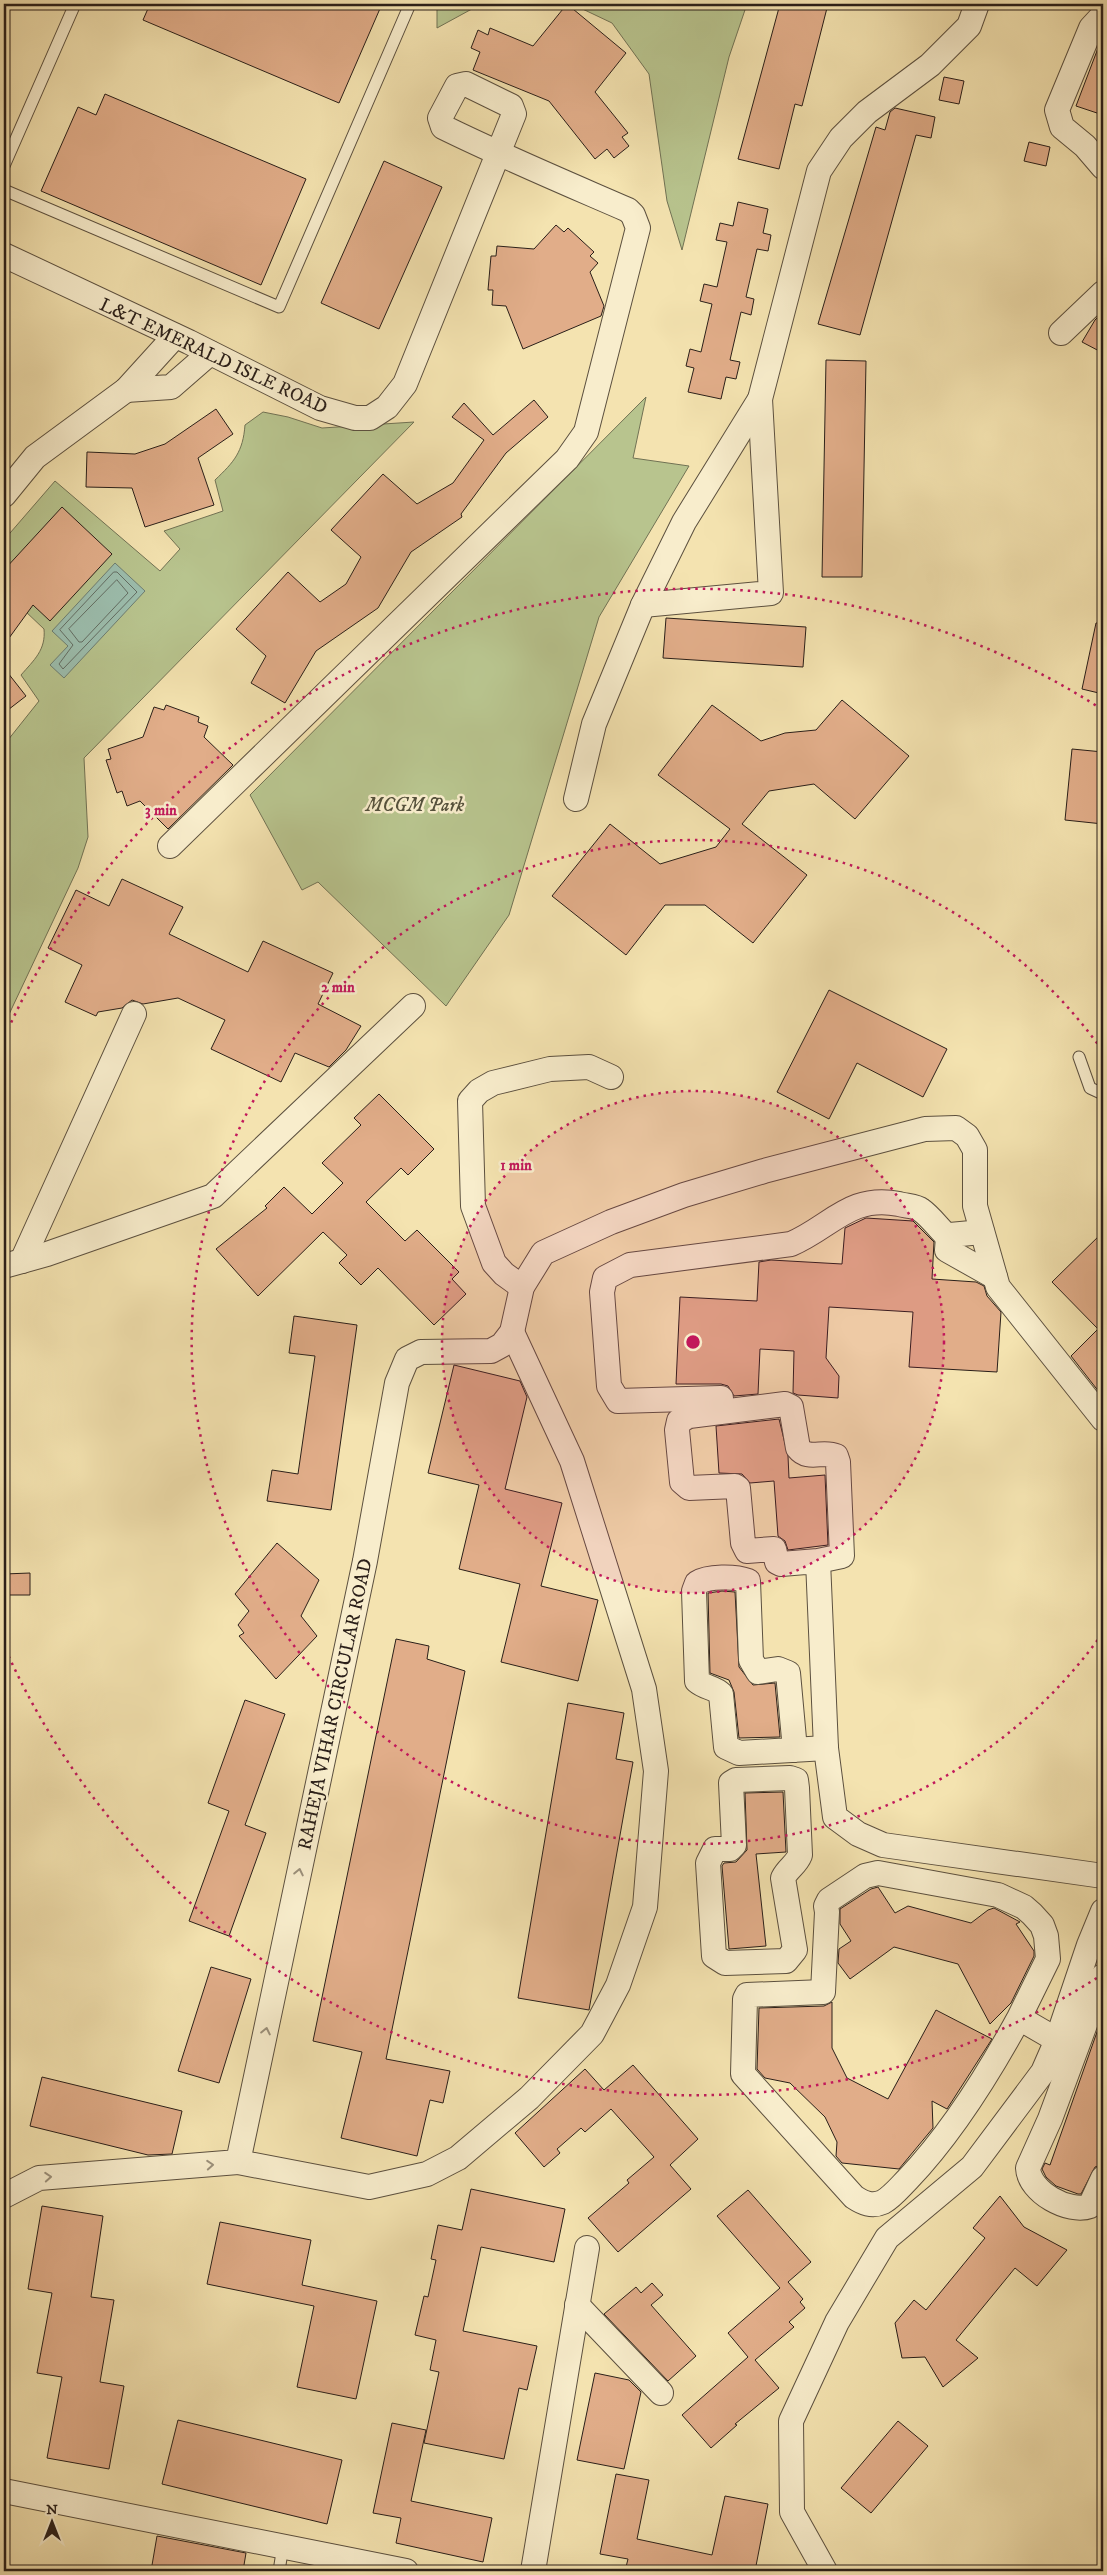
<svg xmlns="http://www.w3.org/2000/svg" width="1107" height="2575" viewBox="0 0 1107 2575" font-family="'IM FELL DW Pica',serif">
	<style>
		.green { fill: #b8c48e; stroke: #717254 }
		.water { fill: #9cbeae; stroke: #6e7e72 }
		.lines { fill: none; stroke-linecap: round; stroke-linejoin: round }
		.shore { stroke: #636e64; stroke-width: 1 }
		.building { fill: #e1ad89; stroke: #2a1f19 }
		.lane-casing { stroke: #5c503f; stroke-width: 13 }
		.street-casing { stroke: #5c503f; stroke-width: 26 }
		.lane { stroke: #f8edcc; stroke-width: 11 }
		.street { stroke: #f8edcc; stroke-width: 24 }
		.oneway { stroke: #9b907b }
		.ring { fill: none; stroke: #c2185b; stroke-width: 2.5; stroke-dasharray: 2.5 5 }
		.labels { text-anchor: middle; stroke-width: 5; stroke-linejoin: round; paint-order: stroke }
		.street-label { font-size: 19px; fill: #2a1f19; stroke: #f8edcc }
		.park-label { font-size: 19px; font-style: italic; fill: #55513c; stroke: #f8edcc }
		.centre { fill: #c2185b; stroke: #f8edcc; stroke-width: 2.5 }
		.ring-label { font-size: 15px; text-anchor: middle; font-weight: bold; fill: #c2185b; stroke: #f8edcc; stroke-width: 5; stroke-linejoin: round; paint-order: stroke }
	</style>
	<rect width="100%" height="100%" fill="#f4e3b0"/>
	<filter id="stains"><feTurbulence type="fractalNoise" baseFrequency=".004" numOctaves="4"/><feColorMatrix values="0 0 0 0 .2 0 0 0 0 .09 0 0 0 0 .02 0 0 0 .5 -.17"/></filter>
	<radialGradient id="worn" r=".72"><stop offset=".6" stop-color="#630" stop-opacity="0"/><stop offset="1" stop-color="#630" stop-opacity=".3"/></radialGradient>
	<!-- green -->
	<g class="green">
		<path d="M437,4h44l-44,24z"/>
		<path d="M572,4h175l-18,53 -47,193 -15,-49 -18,-127 -37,-51z"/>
		<path d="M646,397l-13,61 56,8 -90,151 -90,298 -63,91 -128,-124 -16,8 -52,-95z"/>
		<path d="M263,412l25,5 34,11 92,-6 -330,336 4,79 -10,31 -74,157v-280l35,-44 -18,-26c13,-15 25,-25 23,-46l-40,-38v-51l51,-59 105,90 20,-22 -16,-18 59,-20 -8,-31c19,-18 28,-28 30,-55z"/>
	</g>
	<!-- water -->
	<path class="water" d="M115,563l30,28 -81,87 -14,-13 18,-19 -16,-15z"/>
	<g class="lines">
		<!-- shore -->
		<g class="shore">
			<path d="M114,572h3l20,20 -74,77 -4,-5 14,-19 -13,-15z"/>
			<path d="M117,580l11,13 -46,49h-3l-10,-13z"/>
		</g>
	</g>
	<!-- building -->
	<g class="building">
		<path d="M150,4h232l-43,99 -196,-83z"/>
		<path d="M567,4l59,49 -31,39 33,41 -6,4 7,9 -15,12 -7,-9 -12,10 -46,-58 -76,-31 7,-18 -9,-4 7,-18 10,5 2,-7 43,18z"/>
		<path d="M780,4h48l-26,102 -7,-2 -16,65 -41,-10z"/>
		<path d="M1103,35v80l-27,-9z"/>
		<path d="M944,77l20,4 -5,23 -20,-4z"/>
		<path d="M105,94l201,85 -45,106 -220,-94 37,-84 18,8z"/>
		<path d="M895,108l40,9 -4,21 -15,-3 -56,200 -42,-11 58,-197 9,3 5,-18z"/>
		<path d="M1029,142l21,5 -4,19 -22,-5z"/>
		<path d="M384,161l58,26 -63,142 -58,-26z"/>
		<path d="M738,202l30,7 -5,24 8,2 -3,16 -11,-2 -11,48 8,2 -3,16 -10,-3 -11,48 10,2 -4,17 -10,-2 -5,22 -33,-7 6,-24 -8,-2 4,-17 11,3 11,-48 -12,-3 4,-17 13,3 10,-45 -11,-2 4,-17 13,3z"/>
		<path d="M556,225l8,7 4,-4 26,24 -4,4 8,7 -8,9 14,34 -3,10 -78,33 -17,-43 -14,-1 1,-15h-5l3,-34h5l1,-10 37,3z"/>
		<path d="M1103,312v41l-21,-11 13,-22z"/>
		<path d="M826,360l40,1 -4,216h-40z"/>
		<path d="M534,400l14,17 -42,36 -45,61 1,3 -51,35 -33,56 -62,43 -31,52 -34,-20 15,-27 -30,-27 52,-57 32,30 26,-18 15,-27 -30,-27 52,-56 34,30 36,-21 31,-43 -32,-23 12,-14 29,32z"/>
		<path d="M216,409l17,25 -35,24 16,47 -69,22 -13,-39 -46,-1 1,-35 48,2 30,-10z"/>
		<path d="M62,507l50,47 -62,67 -17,-16 -29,40v-75z"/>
		<path d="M666,618l140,9 -3,40 -140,-9z"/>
		<path d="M1096,623h7v71l-21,-5z"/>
		<path d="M4,668l22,28 -22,17z"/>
		<path d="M842,700l67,56 -54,63 -41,-35 -45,7 -27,33 65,51 -54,68 -48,-38h-40l-39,50 -74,-59 58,-72 50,40 56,-17 14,-18 -72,-54 54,-70 49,36 24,-8 31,-3z"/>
		<path d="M166,705l33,12 -1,5 10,4 -4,11 29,28 -65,64 -28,-28 -13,5 -5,-15 -5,2 -11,-33 5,-1 -3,-10 35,-12 11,-30 10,3z"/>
		<path d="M1072,749l31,3v72l-38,-4z"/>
		<path d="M122,879l61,28 -14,27 79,38 15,-31 70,32 -15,31 43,22 -15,24 -17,17 -34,-14 -14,29 -70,-33 14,-29 -47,-22 -35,6 -11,-4 -10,8 -24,4 -2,4 -31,-14 17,-37 -34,-17 28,-58 33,16z"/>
		<path d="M829,990l118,59 -24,48 -66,-34 -28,56 -52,-27z"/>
		<path d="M379,1094l55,55 -26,26 -7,-7 -35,34 39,39 12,-11 42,42 -7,7 14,15 -32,31 -56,-57 -17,17 -22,-22 8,-8 -24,-23 -65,64 -42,-47 51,-41 -2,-2 19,-19 28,27 31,-31 -21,-20 39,-38 -7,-7z"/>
		<path d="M866,1218l47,3 21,21 -2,37 44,3 8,4 3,10 14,16 -4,60 -88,-5 4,-55 -84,-5 -3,51 13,18 -1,22 -40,-3 -5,-2 1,-42 -34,-2 -2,45 -24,2 -6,-10 -7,-2h-45l4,-87 77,4 2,-39 12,-2 71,4 3,-36z"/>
		<path d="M1103,1232v165l-32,-41 27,-27 -46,-47z"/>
		<path d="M294,1316l63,9 -26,185 -64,-9 5,-31 26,4 17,-118 -26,-3z"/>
		<path d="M454,1365l66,16 7,16 -22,92 57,14 -21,83 57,14 -20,81 -77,-19 19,-78 -61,-15 20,-84 -51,-12z"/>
		<path d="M779,1419l9,37 1,22 36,-3 3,70 -40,5 -3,-9 -7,-5 -4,-55 -24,2 -8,-9 -23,-1 -3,-47z"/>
		<path d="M277,1543l42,37 -18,36 16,20 -41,43 -37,-43 5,-3 -6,-8 11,-14 -14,-17z"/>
		<path d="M30,1573v22h-26v-21z"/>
		<path d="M722,1591l13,1 4,75 14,18 22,-2 5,54 -41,1 -5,-46 -5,-12 -19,-7 -2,-80z"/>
		<path d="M396,1639l33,7 -2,13 38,12 -79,388 64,12 -7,32 -13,-3 -13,56 -76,-18 21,-86 -49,-11z"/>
		<path d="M245,1700l40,14 -40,111 21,8 -37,103 -40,-15 40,-110 -21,-8z"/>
		<path d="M568,1703l56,10 -8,46 17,3 -44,248 -71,-12z"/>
		<path d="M783,1792l3,60 -30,2 10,92 -37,3 -7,-83 2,-3 12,-1 11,-12 -2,-57z"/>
		<path d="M878,1887l17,26 13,-7 63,17 17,-13 6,-2 26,14 -4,2 18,27v5l-23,47 -21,21 -32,-60 -64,-17 -44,32 -12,-16 1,-14 12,-8 -11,-17v-15l31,-20z"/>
		<path d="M211,1967l40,12 -32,104 -41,-12z"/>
		<path d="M832,2002v46l15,30 41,21 48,-89 56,29 -45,70 -15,-8 1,27 -34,41 -57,-6 -6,-7 1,-14 -12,-25 -35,-34 -25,-5 -8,-9 2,-61 65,-2z"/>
		<path d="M1103,2015v149l-8,3 -14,27h-3l-22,-8 -10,-9 -4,-8 3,-6 5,2z"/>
		<path d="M633,2065l65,74 -28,26 21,24 -73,63 -30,-34 41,-35 -2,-3 27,-23 -8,-9 -35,-39 -26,23 -4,-4 -24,21 3,4 -16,14 -29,-34 70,-64 19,21z"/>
		<path d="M42,2077l140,34 -10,43 -24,1 -118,-29z"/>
		<path d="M471,2189l94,20 -11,53 -73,-15 -18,84 74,15 -10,44 -8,-2 -15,71 -80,-16 15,-71 -9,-2 6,-30 -21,-5 9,-39 4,1 8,-37 -5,-1 7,-34 24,5z"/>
		<path d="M748,2190l63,72 -23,20 15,17 -3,3 5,6 -16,14 5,5 -39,33 24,28 -44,36 2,1 -26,23 -29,-33 66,-58 -20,-24 52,-45 -63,-72z"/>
		<path d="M1000,2196l24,31 43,23 -30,36 -22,-18 -59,72 22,18 -35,29 -18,-30 -23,1 -7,-35 19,-23 12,10 59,-72 -12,-10z"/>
		<path d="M42,2206l61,10 -12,81 23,3 -14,82 24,4 -15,83 -62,-11 15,-81 -25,-4 15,-80 -24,-4z"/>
		<path d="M220,2222l91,18 -9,45 75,16 -21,98 -59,-12 17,-81 -107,-22z"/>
		<path d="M652,2283l11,12 -12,10 45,51 -28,25 -64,-67 32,-27 5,6z"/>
		<path d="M595,2373l34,7 12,12 -17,77 -47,-9z"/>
		<path d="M178,2420l164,40 -15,64 -165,-40z"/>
		<path d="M898,2421l30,25 -57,67 -30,-25z"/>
		<path d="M392,2423l34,7 -15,71 81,17 -9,44 -87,-19 5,-25 -28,-5z"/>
		<path d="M616,2474l33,6 -12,59 75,16 13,-59 43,8 -13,67h-130l3,-12 -28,-5z"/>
		<path d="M157,2536l89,17 -3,18h-92z"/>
	</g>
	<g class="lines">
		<defs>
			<g id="lane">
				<path d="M4,166l71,-162"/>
				<path d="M4,190l275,117 131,-303"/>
				<path d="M1079,1057l11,31 13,6"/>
				<path d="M279,2571l4,-25"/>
			</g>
			<g id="street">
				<path d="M1103,15l-12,13 -34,82 5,17 23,19 18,21"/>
				<path d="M4,255l185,87 131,66 35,10h15l17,-11 18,-23 109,-270 -3,-8 -45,-22 -9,2 -17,32 3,9c61,30 123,56 185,83l5,5 5,13 -52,204 -19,27 -397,387"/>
				<path d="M1061,333l42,-40"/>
				<path d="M126,390l45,-3 39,-34"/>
				<path d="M4,495l31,-38 91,-67 49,-54"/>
				<path d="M643,605l128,-12 -11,-194"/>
				<path d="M576,799l18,-75 49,-119 41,-83 76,-123 59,-228 22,-33 26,-26 63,-47 39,-39 8,-22"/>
				<path d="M982,1232l-32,3 -2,2 -1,13 48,27"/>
				<path d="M22,1261l112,-247"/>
				<path d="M4,1266l43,-12 166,-58 200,-190"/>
				<path d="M522,1287l-18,-13 -10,-11 -21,-57 -3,-105 9,-10 14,-8 57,-14 39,-2 22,10"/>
				<path d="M721,1398l-103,3 -9,-15 -7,-94 3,-14 25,-13 161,-21c40,-17 59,-50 108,-40 6,2 17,2 22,6 10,7 18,19 27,27"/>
				<path d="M818,1561l24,-5 -4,-94 -2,-6c-13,-6 -28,5 -38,-8l-7,-41 -6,-3 -96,12 -10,5 -2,9 5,52 7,6 46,-2 3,2 5,55 4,8 27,-2 3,13 4,2 37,-3 8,187 9,69 23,17 25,11 220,31"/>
				<path d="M795,1750l-7,-77 -10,-4 -20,3 -7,-12 -3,-79c-13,-5 -40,-5 -51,2l-3,8 3,90c8,7 17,6 24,13l5,53 13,6 87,-5"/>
				<path d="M790,1778l6,2 1,8 3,67c-4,10 -12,13 -17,23l12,72 -9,11 -61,2 -11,-7 -6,-93 7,-14h15l4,-4 -3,-62 5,-3z"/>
				<path d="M1103,1976l-53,143 -22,49c1,24 41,46 62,38l13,-28"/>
				<path d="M1019,2018l29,-59 -2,-23 -4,-11 -10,-11 -8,-7 -26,-12 -120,-22 -13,3 -36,24 -3,6 1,6 -4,80 -76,3 -2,4 -2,75 111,123c9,6 18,10 29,5 9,-5 18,-16 25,-23 43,-45 81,-106 111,-161l38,22"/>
				<path d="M238,2162l131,25 58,-13 31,-16 71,-60 63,-64 26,-49 27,-78 11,-136 -12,-82 -72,-228 -60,-129"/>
				<path d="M4,2196l35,-18 199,-16 127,-601 32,-178 10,-24 14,-7 70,-1 11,-6 10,-13 10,-45 21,-34 68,-31 73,-27 80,-24 161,-42 31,-1 11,8 8,14v56l23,81 105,132"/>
				<path d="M577,2305l84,88"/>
				<path d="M4,2491l402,80"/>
				<path d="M533,2571l54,-323"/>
				<path d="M825,2571l-33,-59 -1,-91 46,-99 50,-84 85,-71 71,-95 14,-32 32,-95 14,-34"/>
			</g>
		</defs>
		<!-- lane casing -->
		<use href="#lane" class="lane-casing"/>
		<!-- street casing -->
		<use href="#street" class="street-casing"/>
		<!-- lane -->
		<use href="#lane" class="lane"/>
		<!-- street -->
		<use href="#street" class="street"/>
	</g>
	<!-- one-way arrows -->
	<defs><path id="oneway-chevron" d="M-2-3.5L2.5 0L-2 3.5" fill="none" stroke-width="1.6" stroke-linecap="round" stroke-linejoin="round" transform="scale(1.25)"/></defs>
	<g class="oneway">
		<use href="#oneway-chevron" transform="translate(299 1872) rotate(-78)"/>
		<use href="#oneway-chevron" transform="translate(266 2031) rotate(-78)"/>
		<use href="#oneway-chevron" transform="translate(210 2165) rotate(-4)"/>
		<use href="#oneway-chevron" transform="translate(48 2177) rotate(-4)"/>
	</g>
	<!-- distance rings -->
	<circle cx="693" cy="1342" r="251" fill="#c2185b" fill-opacity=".12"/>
	<g class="ring">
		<circle cx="693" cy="1342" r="251"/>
		<path d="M1102 1634A502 502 0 1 1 1102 1050"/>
		<path d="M1103 1974A753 753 0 0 1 5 1648M5 1036A753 753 0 0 1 1103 710"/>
	</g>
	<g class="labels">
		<!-- street labels -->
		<g class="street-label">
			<text transform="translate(214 355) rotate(25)" y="7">L&amp;T EMERALD ISLE ROAD</text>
			<text transform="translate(334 1704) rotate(-78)" y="7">RAHEJA VIHAR CIRCULAR ROAD</text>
		</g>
		<!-- park labels -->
		<g class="park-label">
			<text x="415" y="811">MCGM Park</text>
		</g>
	</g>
	<circle cx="693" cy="1342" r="8" class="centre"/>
	<g class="ring-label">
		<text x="161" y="815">3 min</text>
		<text x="338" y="992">2 min</text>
		<text x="516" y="1170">1 min</text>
	</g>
	<!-- margin -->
	<rect width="1107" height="2575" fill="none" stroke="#f4e3b0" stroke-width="20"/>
	<rect x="5" y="5" width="1097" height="2565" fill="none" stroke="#2a1f19" stroke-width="2.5"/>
	<rect x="10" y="10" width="1087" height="2555" fill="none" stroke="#2a1f19"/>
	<!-- north arrow -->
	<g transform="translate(52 2522)" stroke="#f8edcc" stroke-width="4" paint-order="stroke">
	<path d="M0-4L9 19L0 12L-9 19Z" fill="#2a1f19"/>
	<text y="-8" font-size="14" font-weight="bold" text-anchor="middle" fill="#2a1f19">N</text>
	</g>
	<rect width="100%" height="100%" filter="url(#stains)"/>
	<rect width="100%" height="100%" fill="url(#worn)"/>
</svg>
